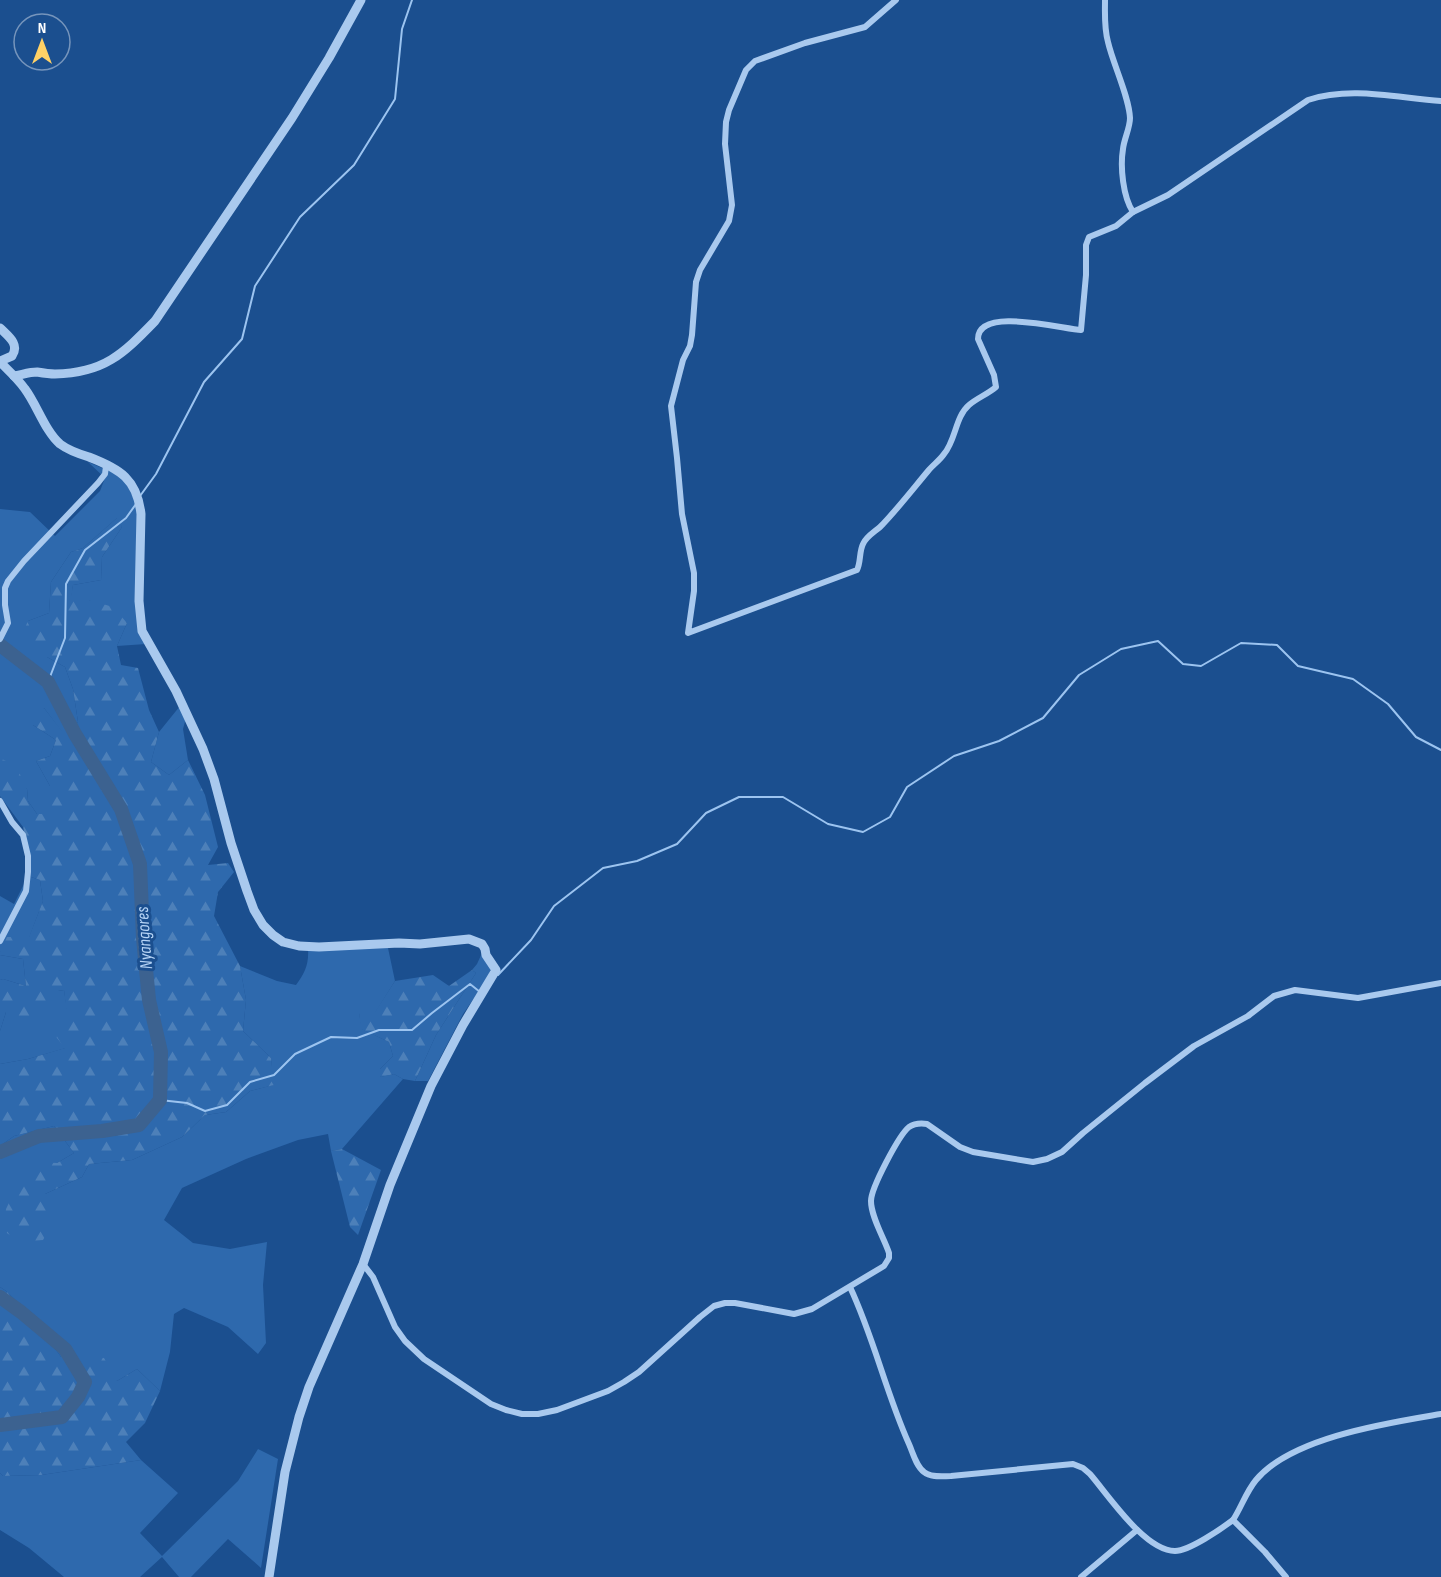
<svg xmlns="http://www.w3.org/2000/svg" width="1441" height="1577" viewBox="0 0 1441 1577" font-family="'Sofia Sans Condensed',sans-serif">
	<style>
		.green { fill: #2e69ad }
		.forest { fill: url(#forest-firs) }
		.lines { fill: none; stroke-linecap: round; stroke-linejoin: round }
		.stream { stroke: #9cc4f0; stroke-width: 2 }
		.river { stroke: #3c6290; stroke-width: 14 }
		.minor { stroke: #a9c9ee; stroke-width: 6 }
		.tertiary { stroke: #a9c9ee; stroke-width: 9 }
		.labels { text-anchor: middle; stroke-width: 6; stroke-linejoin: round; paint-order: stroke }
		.water-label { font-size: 18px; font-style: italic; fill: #b5d3f5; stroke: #1b4f8f }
	</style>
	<defs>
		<pattern id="forest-firs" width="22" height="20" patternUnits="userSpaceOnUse" patternTransform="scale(1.5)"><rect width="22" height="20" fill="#2e69ad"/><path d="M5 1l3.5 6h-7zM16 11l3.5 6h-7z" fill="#4d80b9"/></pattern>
	</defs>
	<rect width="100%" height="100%" fill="#1b4f8f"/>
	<!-- green -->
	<g class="green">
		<path d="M88,462l35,15 15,30 -1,56 9,81 -29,2 10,-23 -38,-23 -19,1 3,-16 28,-5 1,-23 20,-30 -5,-9 -34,30 -12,4 -20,30 -2,31 -21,8 19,36 18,10 8,22 5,33 -16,10 -18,-24 -11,17 23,15 -6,16 -14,5 14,25v28h-13l-9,-13 -1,-12 -27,-28v-252l30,3 25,24 45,-45 5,-13z"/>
		<path d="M180,706l6,12 -3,11 5,31 -19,15 -18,-13 8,-30z"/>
		<path d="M28,876l12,4 3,21 -14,37 -29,14v-56l14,8z"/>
		<path d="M388,948l7,33 -20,32h-16l3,16 27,13 4,14 -13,13v8l14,-3 9,5 -61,70 -11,2 -3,-17 -30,6 -52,19 -64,29 -18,32 29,23 37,6 37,-7 -4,43 3,58 -8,11 -30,-27 -44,-19 -10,6 -4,38 -10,39 -23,-22 -20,12 -56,-24 -10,-14 10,-6 -31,-23 -24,-23 -6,-4v-141l14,-10 40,-10 20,27 -17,10 -12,31 37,-17 7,-13 43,-4 50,-23 23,-22 21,-3 24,-21 23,-6 -2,-27 -28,-27 3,-31 -6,-34 37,15 19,4c9,-12 13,-21 12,-36z"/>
		<path d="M482,953l9,15 -3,10 -25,36 -35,67h-13l21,-46 40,-62 -4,-3 5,-6z"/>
		<path d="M0,955l23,4 3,27 -23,-7 -3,1z"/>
		<path d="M64,990l4,26 -2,32 -38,11 -28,5v-33l6,-19 52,-21z"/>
		<path d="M258,1449l20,10 -17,109 -33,-29 -37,38h-12l-17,-20 -22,20h-76l-35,-29 -29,-18v-57l3,3 38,-1 100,-15 37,33 -38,40 22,23 76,-75z"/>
	</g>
	<!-- forest -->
	<g class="forest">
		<path d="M118,517l4,10 -20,30 -1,23 -28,5 -2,15h18l24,7 14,16 -10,23 4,19 17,3 11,42 10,22 -8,30 18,13 19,-15 17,35 13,52 -10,18 20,-2 6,9 -16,20 -4,24 26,50 6,34 -3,31 28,27 3,27 -24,6 -24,21 -21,3 -23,22 -50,23 -43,4 -7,13 -37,17 11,22 -13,24 -22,3 -17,-12 2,-22 16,-33 16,-14 19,1 17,-10 -20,-27 -40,10 -14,10v-82l28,-5 37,-11 -12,-15 14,-17 -3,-26 -6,1 -3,18 -26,12 -23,-9 -6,19v-51l3,-1 23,7 -3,-27 -23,-4v-3l7,-15h22l14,-36 -3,-21 -12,-4 1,-25 -6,-24 -23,-31v-35l2,-2 14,7 11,23 1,12 9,13h13v-28l-14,-25 14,-5 6,-16 -23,-15 -1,-12 12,-5 18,23 16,-9 -5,-33 -8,-22 -18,-10 -16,1 -10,-21 7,-16 21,-8 2,-31 20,-30 12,-4z"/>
		<path d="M472,970l4,3 -40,62 -21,46 -12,-2 -9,-5 -13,3 -21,-6 6,-7 14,5 13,-13 -4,-14 -28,-13 -2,-16 16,-1 20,-31 38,-6 16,11z"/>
		<path d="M342,1149l39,21 -23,65 -8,-8 -19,-76z"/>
		<path d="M0,1287l6,4 24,23 18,2 14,20 -11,7 10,14 12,-4 31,5 13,23 20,-12 23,22 -15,32 -19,19 15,18 -100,15 -38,1 -3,-3z"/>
	</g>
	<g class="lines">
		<!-- stream -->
		<g class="stream">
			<path d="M140,496l16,-22 48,-92 38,-43 13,-53 45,-69 54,-52 41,-66 7,-70 10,-29"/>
			<path d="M48,682l17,-44 1,-54 19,-34 41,-32 10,-14"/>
			<path d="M498,975l33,-35 23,-34 49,-38 34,-7 40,-17 29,-31 33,-16h44l45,27 35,8 27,-15 17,-30 47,-31 45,-15 44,-23 36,-43 42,-26 37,-8 25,23 18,2 40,-23 36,2 21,21 55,13 35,25 28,33 25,13"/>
			<path d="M160,1100l27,3 18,8 22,-6 23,-23 24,-7 21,-21 36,-17 26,1 22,-8h33l20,-17 38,-29 10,8"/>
		</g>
		<!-- river -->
		<g class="river">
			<path d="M0,645l48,37 27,52 46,75 19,55 3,74 6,62 12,52 -1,48 -21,25 -37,6 -63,5 -39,16"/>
			<path d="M0,1297l21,15 44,37 20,33 -7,15 -16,20 -62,8"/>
		</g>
		<!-- minor -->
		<g class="minor">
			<path d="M896,0l-31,27 -60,16 -50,18 -9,9 -17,40 -3,12 -1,22 7,61 -3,16 -29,49 -4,12 -4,53 -2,11 -7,14 -12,46 6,52 5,56 12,59v18l-6,42 169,-63c4,-8 2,-18 6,-26 4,-9 14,-13 20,-20 16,-17 30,-35 45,-53 5,-6 12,-11 16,-17 12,-14 11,-37 25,-49 8,-7 19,-11 27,-18l-2,-12 -16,-36c0,-33 84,-10 103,-9l5,-55v-30l3,-8 27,-11 17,-14 35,-17 140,-95c43,-14 89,-2 133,1"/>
			<path d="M1105,0c0,14 -1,28 3,42 5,22 21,54 22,76 0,10 -6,21 -7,31 -3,18 0,48 10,63"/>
			<path d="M0,639l8,-16 -3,-18v-17l3,-7 16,-20 74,-78 7,-9 1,-8"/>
			<path d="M0,801l12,21 11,13 5,21v16l-2,19 -26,50"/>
			<path d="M363,1264l10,13 22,50 10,14 19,18 67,45 15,6 16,4h16l19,-4 51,-19 16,-9 15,-10 61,-55 14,-11 11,-3h10l59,11 18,-5 72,-43 5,-8v-5c-5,-15 -18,-36 -18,-52 0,-13 28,-66 38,-74 6,-4 11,-4 18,-3l33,23 13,5 60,10 14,-3 15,-7 21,-19 62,-50 49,-37 54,-30 26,-20 21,-6 63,8 83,-15"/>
			<path d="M850,1287c24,51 36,106 59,157 4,9 7,22 15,28 7,6 19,4 27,4l122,-12 10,4 7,6c19,22 55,77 85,77 14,0 46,-22 58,-31l32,32 21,25"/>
			<path d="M1233,1520c8,-12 13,-28 23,-40 36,-43 132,-57 185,-66"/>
			<path d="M1081,1577l56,-47"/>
		</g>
		<!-- tertiary -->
		<g class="tertiary">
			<path d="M0,328c8,8 20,16 12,28l-12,5"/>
			<path d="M0,362c9,9 18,17 25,27 12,16 20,42 35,55 8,6 19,10 29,13 31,12 48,22 52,57l-2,87 3,30 34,60 27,58 11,30 17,64 16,48 7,19 9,15 10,10 10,7 16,4 20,1 80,-4 21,1 49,-5 13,5 3,5 1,6 10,15 -33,55 -32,61 -41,99 -27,79 -54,123 -10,30 -14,55 -16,105"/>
			<path d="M14,376c7,-1 15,-4 23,-4 6,1 12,2 18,2 49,-1 68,-20 100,-53l137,-203 37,-60 32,-58"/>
		</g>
	</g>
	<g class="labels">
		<!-- water labels -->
		<g class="water-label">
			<text transform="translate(144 938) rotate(-94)" y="6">Nyangores</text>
		</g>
	</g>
	<!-- north arrow -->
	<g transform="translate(42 42)"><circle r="28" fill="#1b4f8f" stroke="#7695bc" stroke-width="1.5"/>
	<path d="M0-4.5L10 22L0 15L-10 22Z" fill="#ffd166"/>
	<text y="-9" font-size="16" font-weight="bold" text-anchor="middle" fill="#ffffff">N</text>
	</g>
</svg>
